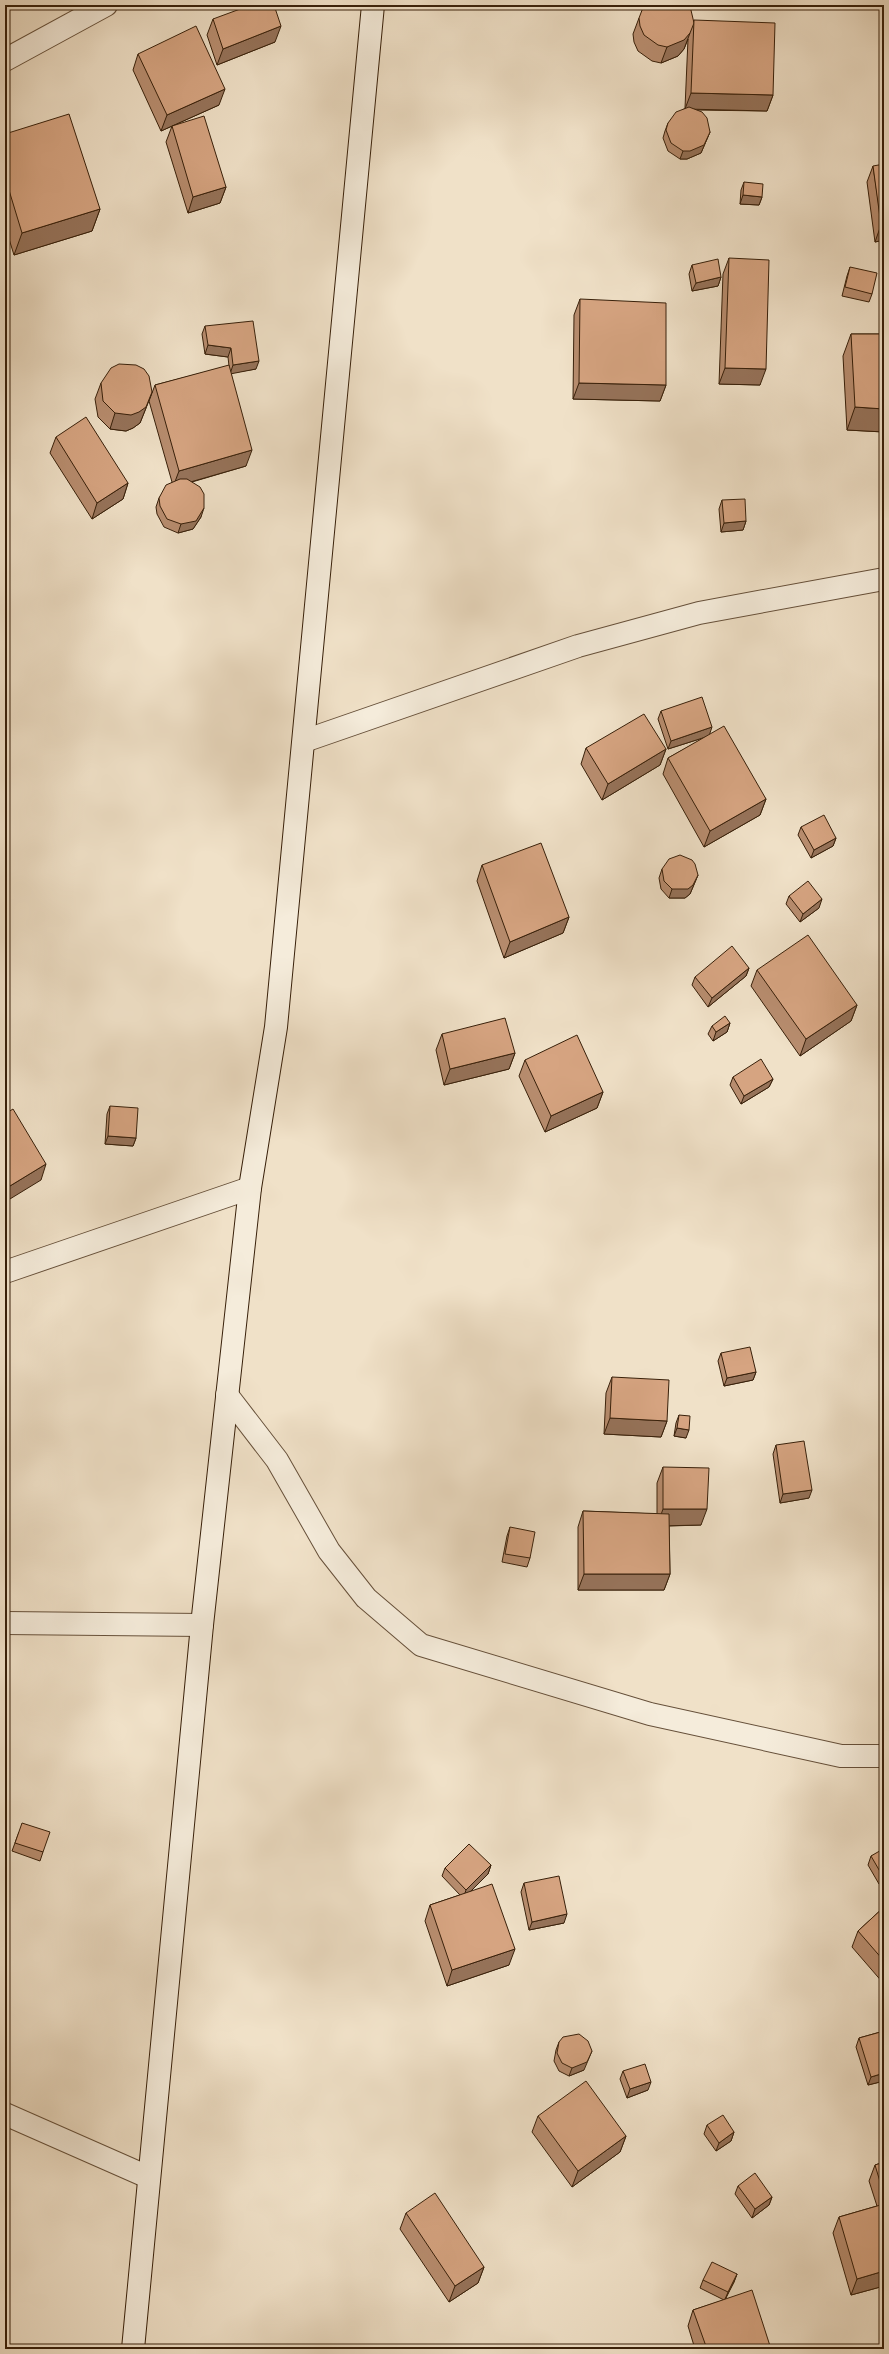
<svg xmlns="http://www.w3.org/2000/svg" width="889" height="2354" viewBox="0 0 889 2354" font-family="'IM FELL English',serif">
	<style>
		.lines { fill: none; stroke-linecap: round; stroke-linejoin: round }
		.street-casing { stroke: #66503a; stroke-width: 24 }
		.secondary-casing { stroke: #38200a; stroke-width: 24 }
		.street { stroke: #f5ecdb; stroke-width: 22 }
		.secondary { stroke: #f5ecdb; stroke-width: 22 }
		.wall { fill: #b88d6f; stroke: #38200a }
		.shaded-wall { fill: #96735a; stroke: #38200a }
		.building { fill: #d6a481; stroke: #38200a }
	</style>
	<rect width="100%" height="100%" fill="#f0e1c8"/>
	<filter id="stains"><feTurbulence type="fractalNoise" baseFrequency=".005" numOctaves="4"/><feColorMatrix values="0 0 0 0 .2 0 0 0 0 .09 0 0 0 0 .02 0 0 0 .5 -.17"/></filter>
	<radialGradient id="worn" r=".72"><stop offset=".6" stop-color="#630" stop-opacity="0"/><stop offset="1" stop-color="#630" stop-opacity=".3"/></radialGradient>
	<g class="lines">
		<defs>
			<g id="street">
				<path d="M5,60l101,-55"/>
				<path d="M304,741l274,-95 121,-33 185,-34"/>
				<path d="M5,1272l245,-84"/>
				<path d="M227,1395l50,65 52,91 37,47 55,47 229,69 191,42h43"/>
				<path d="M5,1623l197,2"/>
				<path d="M5,2114l143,63"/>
			</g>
			<path id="secondary" d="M133,2349l69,-724 48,-437 26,-161 97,-1022"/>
		</defs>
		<!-- street casing -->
		<use href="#street" class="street-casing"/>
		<!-- secondary casing -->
		<use href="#secondary" class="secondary-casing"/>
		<!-- street -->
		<use href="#street" class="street"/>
		<!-- secondary -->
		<use href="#secondary" class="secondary"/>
	</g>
	<!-- wall -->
	<g class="wall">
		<path d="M639,18l54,4 1,-2 79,75 -6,16 -72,-1 15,22 -9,21 -14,6h-7l-12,-8 -5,-13 2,-7 3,-8 17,-15 3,-69 -4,10 -6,7 -17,7 -9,-2 -14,-10 -4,-9 -1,-8z"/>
		<path d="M213,19l62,23 -58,23 -10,-30z"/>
		<path d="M138,54l81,51 -58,26 -28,-61z"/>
		<path d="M172,126l54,61 -6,16 -32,10 -22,-71z"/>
		<path d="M5,134l95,75 -8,22 -78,24 -9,-29z"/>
		<path d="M873,166l11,74 -9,2 -8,-60z"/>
		<path d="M744,182l18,15 -3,8 -19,-1 1,-14z"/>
		<path d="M729,258l31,127 -41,-1 4,-110z"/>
		<path d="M692,265l29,12 -3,9 -26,5 -3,-17z"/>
		<path d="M850,267l22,27 -3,8 -27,-6 5,-20z"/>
		<path d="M580,299l86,86 -6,16 -87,-2 1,-84z"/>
		<path d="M205,326l51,43 -25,4 15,93 -54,16 9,35 -8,12 -15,4 -14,-6 -7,-13 -1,-7 3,-9 13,-16 -23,-81 6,-16 74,-19 -1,-9 -23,-3 -3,-20z"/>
		<path d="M851,334h33v98l-37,-2 -4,-74z"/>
		<path d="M101,383l51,9 -6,16 -6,15 -7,5 -7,3 -16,-2 -12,-12 -3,-18z"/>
		<path d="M56,437l72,46 -5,16 -31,20 -42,-66z"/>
		<path d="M722,500l24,21 -3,9 -22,2 -2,-23z"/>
		<path d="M661,711l48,24 57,64 -6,16 -56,32 -41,-73 5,-16 38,-21 -38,12 -10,-30z"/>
		<path d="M586,748l80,1 -6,16 -58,35 -21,-36z"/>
		<path d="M801,827l35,11 -3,8 -22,12 -13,-23z"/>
		<path d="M482,865l87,52 -6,16 -59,25 -27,-77z"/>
		<path d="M662,869l36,6 -8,19 -5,4h-16l-8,-9 -2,-11z"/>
		<path d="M789,896l30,12 -19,14 -14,-18z"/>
		<path d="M749,968l-3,8 -38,31 -16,-22 3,-8z"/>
		<path d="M757,970l100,35 -6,16 -51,35 -49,-70z"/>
		<path d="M730,1023l-3,9 -14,9 -5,-7 4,-8z"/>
		<path d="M442,1034l73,19 -6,16 -65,16 -8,-35z"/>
		<path d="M525,1060l78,32 -6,16 -52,24 -26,-56z"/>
		<path d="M733,1077l40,2 -4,8 -28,17 -11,-19z"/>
		<path d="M110,1106l26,32 -3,8 -28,-2 2,-30z"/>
		<path d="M721,1353l35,19 -3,8 -29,6 -6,-25z"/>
		<path d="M612,1377l55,44 -6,16 -57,-3 2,-41z"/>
		<path d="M679,1415l7,23 -12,-2 2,-13z"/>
		<path d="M776,1445l33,53 -29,5 -7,-49z"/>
		<path d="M663,1467l38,58 -32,1 1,48 -6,16h-86v-63l5,-16 74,3v-31z"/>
		<path d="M510,1527l20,31 -3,9 -25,-5 5,-26z"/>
		<path d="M19,1832l24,20 -3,9 -28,-10z"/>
		<path d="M884,1851v30l-5,3 -11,-19 3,-9z"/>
		<path d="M491,1865l-3,9 -18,17 39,74 -62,21 -22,-65 5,-16 30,-10 -18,-19 3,-8z"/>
		<path d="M524,1883l40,40 -35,7 -8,-38z"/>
		<path d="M884,1907v77l-32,-37 6,-16z"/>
		<path d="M884,2031v50l-16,4 -12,-38 3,-9z"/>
		<path d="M559,2042l25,28 -15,6 -10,-5 -5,-10 2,-11z"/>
		<path d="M623,2071l25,19 -21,8 -7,-19z"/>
		<path d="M538,2116l88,20 -6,16 -48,35 -40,-55z"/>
		<path d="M707,2125l27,7 -3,9 -15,10 -12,-17z"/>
		<path d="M884,2162v124l-33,9 -18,-62 6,-16 38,-11 -8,-25 6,-16z"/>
		<path d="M738,2186l34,11 -3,8 -17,13 -17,-24z"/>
		<path d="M406,2213l78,54 -6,16 -29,19 -49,-73z"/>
		<path d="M737,2274l-3,8 -9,17 46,50h-76l-7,-23 5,-16 31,-10 -24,-12 3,-8z"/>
	</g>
	<!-- shaded-wall -->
	<g class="shaded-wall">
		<path d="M281,26l-6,16 -58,23 6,-16z"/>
		<path d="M690,33l-6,16 -6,7 -17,7 6,-16z"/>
		<path d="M225,89l-6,16 -58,26 6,-16z"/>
		<path d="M691,93l82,2 -6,16 -82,-2z"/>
		<path d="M710,132l-9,21 -14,6h-7l3,-8z"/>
		<path d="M226,187l-6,16 -32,10 5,-16z"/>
		<path d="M743,195l19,2 -3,8 -19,-1z"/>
		<path d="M100,209l-8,22 -78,24 8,-22z"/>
		<path d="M881,225h3v15l-9,2z"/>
		<path d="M721,277l-3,9 -26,5 4,-8z"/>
		<path d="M208,345l23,3 -3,9 -23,-3z"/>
		<path d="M259,361l-3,8 -26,5 3,-9z"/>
		<path d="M725,368l41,1 -6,16 -41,-1z"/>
		<path d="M579,383l87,2 -6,16 -87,-2z"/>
		<path d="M152,392l-6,16 -6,15 -7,5 -7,3 -16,-2 5,-16z"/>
		<path d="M855,407l29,2v23l-37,-2z"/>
		<path d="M252,450l-6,16 -73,21 6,-16z"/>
		<path d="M128,483l-5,16 -31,20 5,-16z"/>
		<path d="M204,508l-3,9 -8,12 -15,4 3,-9z"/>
		<path d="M746,521l-3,9 -22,2 3,-9z"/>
		<path d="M712,727l-3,9 -41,13 3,-8z"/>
		<path d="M666,749l-6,16 -58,35 6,-16z"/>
		<path d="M766,799l-6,16 -56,32 6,-16z"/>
		<path d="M836,838l-3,8 -22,12 3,-8z"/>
		<path d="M698,875l-8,19 -5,4h-16l3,-9z"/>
		<path d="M822,899l-3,9 -19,14 3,-8z"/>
		<path d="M569,917l-6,16 -59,25 6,-16z"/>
		<path d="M749,968l-3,8 -38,31 4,-9z"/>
		<path d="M857,1005l-6,16 -51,35 6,-17z"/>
		<path d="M730,1023l-3,9 -14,9 3,-9z"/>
		<path d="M515,1053l-6,16 -65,16 6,-16z"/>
		<path d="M773,1079l-4,8 -28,17 3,-8z"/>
		<path d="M603,1092l-6,16 -52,24 6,-16z"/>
		<path d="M108,1136l28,2 -3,8 -28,-2z"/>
		<path d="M46,1164l-5,16 -36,22v-13z"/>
		<path d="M756,1372l-3,8 -29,6 3,-8z"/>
		<path d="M610,1418l57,3 -6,16 -57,-3z"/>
		<path d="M677,1428l12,2 -3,8 -12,-2z"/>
		<path d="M812,1490l-3,8 -29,5 3,-9z"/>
		<path d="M663,1509h44l-6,16 -44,1z"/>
		<path d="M584,1574h86l-6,16h-86z"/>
		<path d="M491,1865l-3,9 -25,25 3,-9z"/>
		<path d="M884,1874v7l-5,3 3,-9z"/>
		<path d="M567,1914l-3,9 -35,7 3,-8z"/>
		<path d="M515,1949l-6,16 -62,21 5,-16z"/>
		<path d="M592,2051l-8,19 -15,6 3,-8z"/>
		<path d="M884,2073v8l-16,4 3,-8z"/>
		<path d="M651,2082l-3,8 -21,8 3,-9z"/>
		<path d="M734,2132l-3,9 -15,10 3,-8z"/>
		<path d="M626,2136l-6,16 -48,35 6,-16z"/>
		<path d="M772,2197l-3,8 -17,13 3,-9z"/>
		<path d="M484,2267l-6,16 -29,19 6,-16z"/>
		<path d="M884,2271v15l-33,9 6,-16z"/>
		<path d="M737,2274l-3,8 -9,18 3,-8z"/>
	</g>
	<!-- building -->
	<g class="building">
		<path d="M251,5h23l7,21 -58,23 -10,-30z"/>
		<path d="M644,5h45l1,1 4,17 -4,10 -6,7 -17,7 -9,-2 -14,-10 -4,-9 -1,-8z"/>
		<path d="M694,20l81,3 -2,72 -82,-2z"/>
		<path d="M196,26l29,63 -58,26 -29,-61z"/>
		<path d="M689,107l13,5 5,6 3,14 -6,13 -14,6h-7l-12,-8 -5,-13 2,-7 8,-11z"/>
		<path d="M69,114l31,95 -78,24 -17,-56v-43z"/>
		<path d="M204,116l22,71 -33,10 -21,-71z"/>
		<path d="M884,164v61h-3l-8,-59z"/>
		<path d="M744,182l19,2 -1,13 -19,-2z"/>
		<path d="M729,258l40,2 -3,109 -41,-1z"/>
		<path d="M718,259l3,18 -25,6 -4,-18z"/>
		<path d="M850,267l27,6 -5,21 -27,-7z"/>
		<path d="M580,299l86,4v82l-87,-2z"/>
		<path d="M253,321l6,40 -26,4 -2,-17 -23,-3 -3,-19z"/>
		<path d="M851,334h33v75l-29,-2z"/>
		<path d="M119,364l17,1 8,4 5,7 3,16 -6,15 -7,5 -8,3 -16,-2 -12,-12 -2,-18 10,-15z"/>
		<path d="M229,365l23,85 -73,21 -24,-86z"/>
		<path d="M86,417l42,66 -31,20 -41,-66z"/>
		<path d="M180,479h7l13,8 4,7v14l-8,13 -15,3 -14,-5 -7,-13 -1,-8 7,-13z"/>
		<path d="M745,499l1,22 -22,2 -2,-23z"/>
		<path d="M702,697l10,30 -41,14 -10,-30z"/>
		<path d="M644,714l22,35 -58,35 -22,-36z"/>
		<path d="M724,726l42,73 -56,32 -42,-73z"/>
		<path d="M824,815l12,23 -22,12 -13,-23z"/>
		<path d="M541,843l28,74 -59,25 -28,-77z"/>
		<path d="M680,855l12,5 3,4 3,11 -5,10 -5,4h-16l-8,-8 -2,-12 7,-10z"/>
		<path d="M808,881l14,18 -19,15 -14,-18z"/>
		<path d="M808,935l49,70 -51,34 -49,-69z"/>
		<path d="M732,946l17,22 -37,30 -17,-21z"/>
		<path d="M725,1016l5,7 -14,9 -4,-6z"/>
		<path d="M505,1018l10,35 -65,16 -8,-35z"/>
		<path d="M577,1035l26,57 -52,24 -26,-56z"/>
		<path d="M761,1059l12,20 -29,17 -11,-19z"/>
		<path d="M110,1106l28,2 -2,30 -28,-2z"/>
		<path d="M13,1109l33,55 -41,25v-75z"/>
		<path d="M750,1347l6,25 -29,6 -6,-25z"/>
		<path d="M612,1377l57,3 -2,41 -57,-3z"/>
		<path d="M679,1415l11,1 -1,14 -12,-2z"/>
		<path d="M804,1441l8,49 -29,4 -7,-49z"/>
		<path d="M663,1467l46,1 -2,41h-44z"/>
		<path d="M583,1511l86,3 1,60h-86z"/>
		<path d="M510,1527l25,5 -5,26 -25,-4z"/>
		<path d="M22,1823l28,9 -7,20 -28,-9z"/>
		<path d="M469,1844l22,21 -25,25 -21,-22z"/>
		<path d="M883,1849l1,2v23l-2,1 -11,-19z"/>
		<path d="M559,1876l8,38 -35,8 -8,-39z"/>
		<path d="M492,1884l23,65 -63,21 -22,-65z"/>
		<path d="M884,1907v54l-26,-30z"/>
		<path d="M884,2031v42l-13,4 -12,-39z"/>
		<path d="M579,2034l9,7 4,10 -5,11 -15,6 -10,-5 -5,-10 2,-11 4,-5z"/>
		<path d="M645,2064l6,18 -21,7 -7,-18z"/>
		<path d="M586,2081l40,55 -48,35 -40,-55z"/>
		<path d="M723,2115l11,17 -15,11 -12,-18z"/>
		<path d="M884,2162v33l-9,-30z"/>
		<path d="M755,2173l17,24 -17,12 -17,-23z"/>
		<path d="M435,2193l49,74 -29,19 -49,-73z"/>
		<path d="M884,2204v67l-27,8 -18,-62z"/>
		<path d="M712,2262l25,12 -9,18 -25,-12z"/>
		<path d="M752,2290l19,59h-64l-14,-39z"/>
	</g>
	<!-- margin -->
	<rect width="889" height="2354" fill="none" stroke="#f0e1c8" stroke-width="20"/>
	<rect x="6" y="6" width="877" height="2342" fill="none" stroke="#38200a" stroke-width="2"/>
	<rect x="10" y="10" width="869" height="2334" fill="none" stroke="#38200a"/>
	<rect width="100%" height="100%" filter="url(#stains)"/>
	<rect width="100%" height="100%" fill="url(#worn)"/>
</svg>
